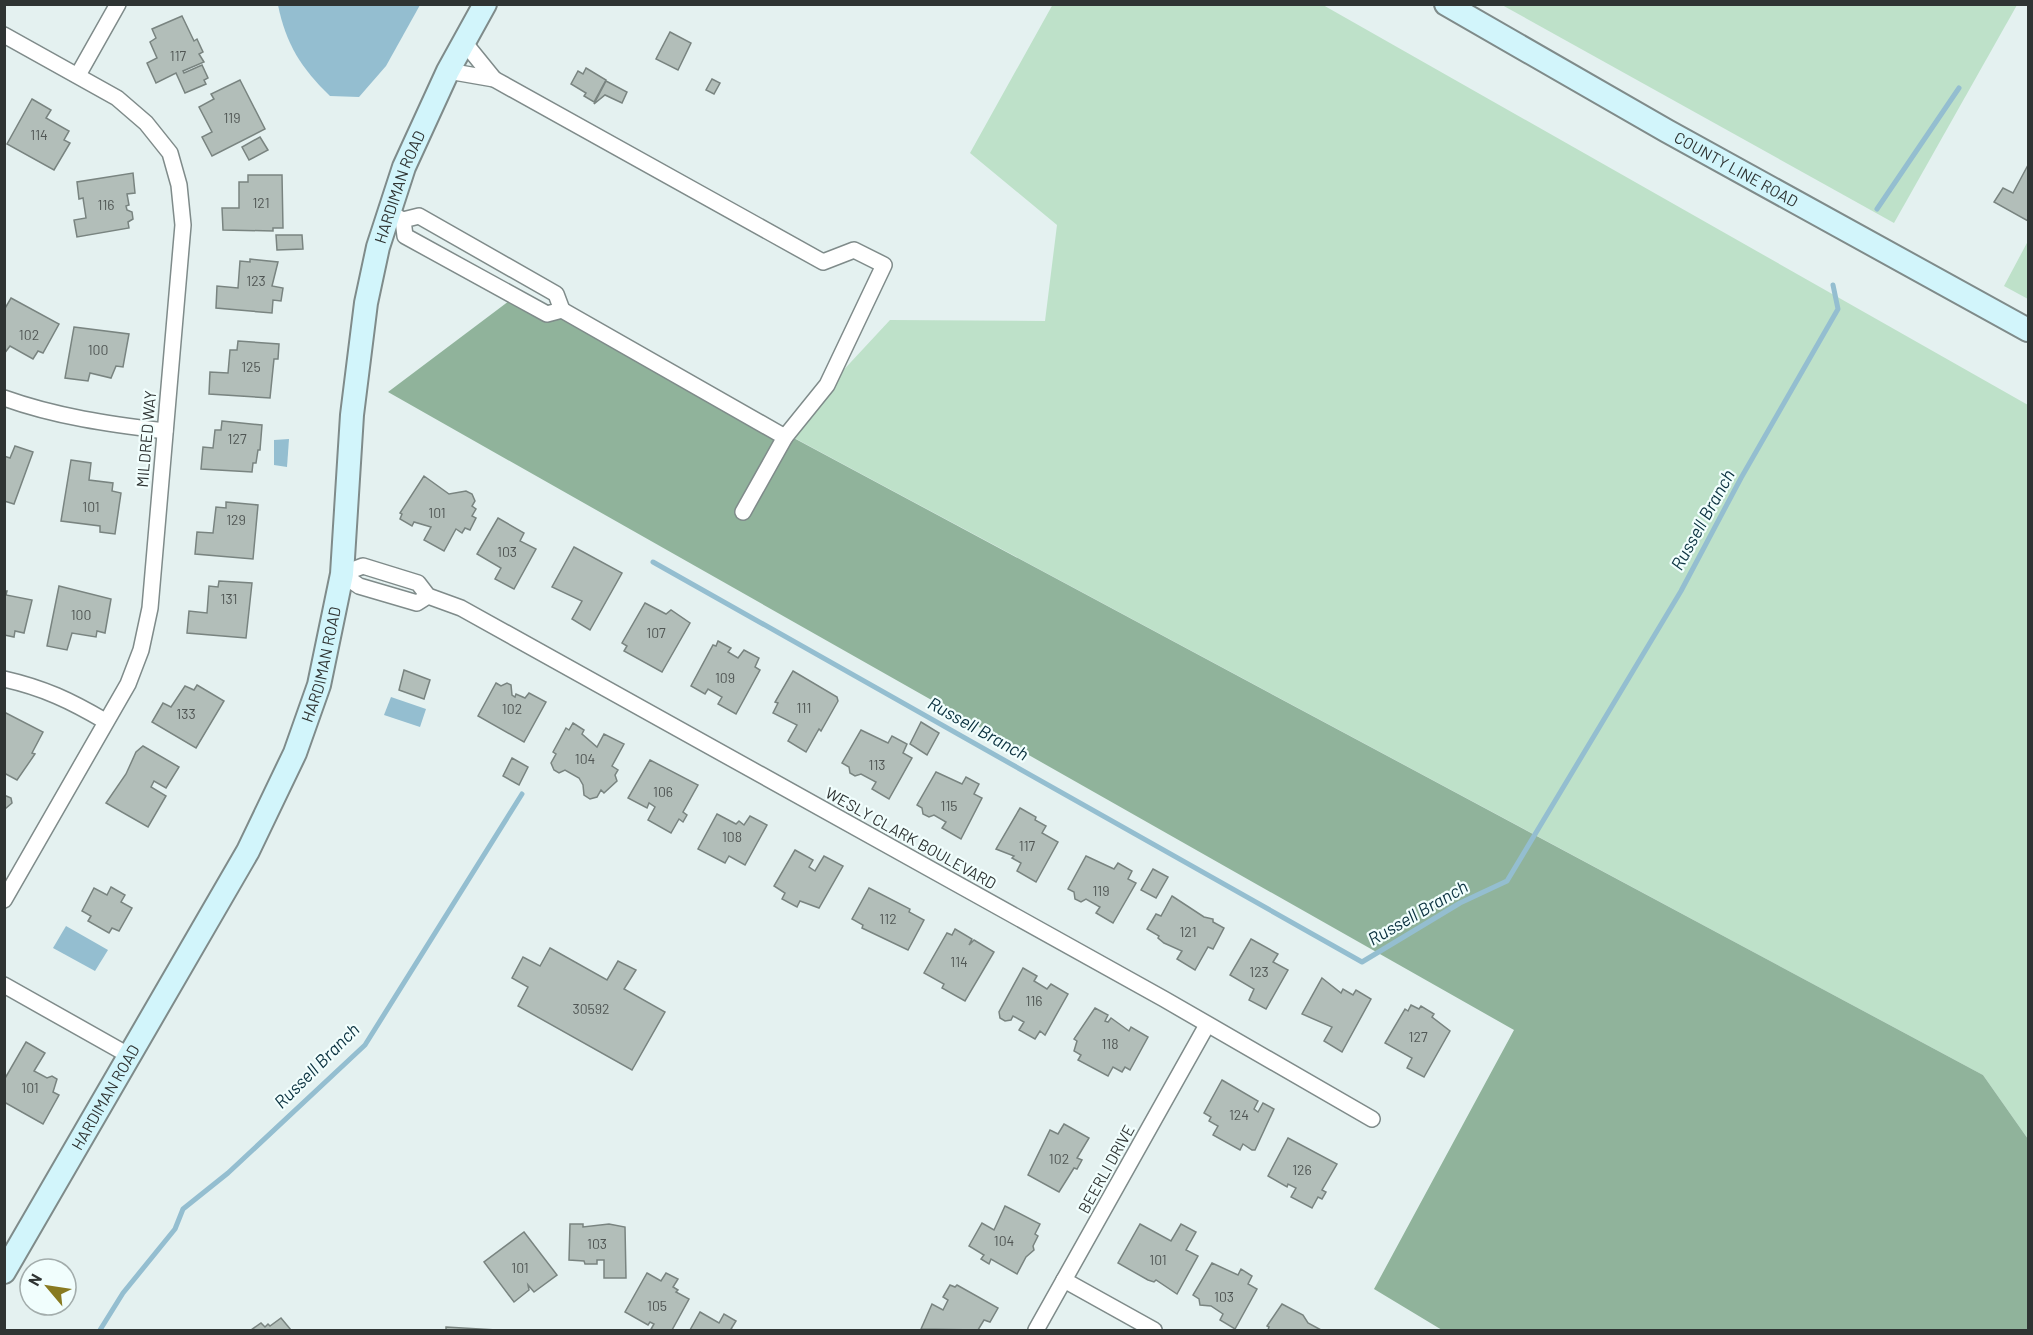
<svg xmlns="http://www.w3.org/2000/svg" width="2033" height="1335" viewBox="0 0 2033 1335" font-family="Barlow,sans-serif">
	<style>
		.green { fill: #bee1c9 }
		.forest { fill: #90b39b }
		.water { fill: #94bed0 }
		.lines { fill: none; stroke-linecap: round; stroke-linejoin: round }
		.stream { stroke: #94bed0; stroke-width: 5 }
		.building { fill: #b2beb9; stroke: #798480; stroke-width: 1.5 }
		.street-casing { stroke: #7f8b8a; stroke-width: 18 }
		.secondary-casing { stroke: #7f8b8a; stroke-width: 26 }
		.street { stroke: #fff; stroke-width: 15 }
		.secondary { stroke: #d2f5fb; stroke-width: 22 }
		.labels { text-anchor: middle; stroke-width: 4.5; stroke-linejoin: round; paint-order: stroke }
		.number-label { font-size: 14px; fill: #505654 }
		.street-label { font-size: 16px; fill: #2f3433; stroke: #f1fefd }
		.water-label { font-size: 18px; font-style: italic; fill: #09303e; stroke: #f1fefd }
	</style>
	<rect width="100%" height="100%" fill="#e4f1f0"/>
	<!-- green -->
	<g class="green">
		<path d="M1053,4l270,1 705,400v734l-45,-64 -1198,-642 105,-113 155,1 12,-96 -87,-72z"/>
		<path d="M1502,5h515l-123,218z"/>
		<path d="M2028,241v58l-24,-13z"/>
	</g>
	<!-- forest -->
	<path class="forest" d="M521,292l1462,783 45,64v191h-586l-68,-41 140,-259 -1126,-638z"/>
	<!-- water -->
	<g class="water">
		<path d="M278,5v-1l142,1 -34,61 -27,31 -29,-1c-29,-28 -44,-52 -52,-91z"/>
		<path d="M289,439l-2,28 -13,-2v-25z"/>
		<path d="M391,697l35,12 -6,18 -36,-12z"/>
		<path d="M66,926l42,24 -13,21 -42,-23z"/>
	</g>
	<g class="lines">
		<!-- stream -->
		<g class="stream">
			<path d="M1877,209l82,-121"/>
			<path d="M653,562l709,400 98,-59 47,-22 174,-290 60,-113 97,-169 -5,-24"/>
			<path d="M100,1330l23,-37 52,-64 8,-20 45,-36 137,-128 157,-251"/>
		</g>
	</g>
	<!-- building -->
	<g class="building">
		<path d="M182,16l12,25 3,-2 6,13 -4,2 5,8 -21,9 1,2 18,-8 6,13 -4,2 2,4 -21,9 -9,-20 -20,10 -9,-20 10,-5 -7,-16 6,-4 -4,-9z"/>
		<path d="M670,32l21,11 -13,27 -22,-11z"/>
		<path d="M586,68l20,12 -12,22 -10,-6 2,-3 -15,-9 7,-13 5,3z"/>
		<path d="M712,79l8,4 -6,11 -8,-4z"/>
		<path d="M240,80l25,49 -53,27 -10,-19 10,-5 -13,-25 15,-8 -3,-5z"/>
		<path d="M606,81l21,11 -5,11 -17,-8 -11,9z"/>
		<path d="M32,99l19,11 -5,8 23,13 -5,9 6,3 -16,27 -47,-26z"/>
		<path d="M260,137l8,13 -19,10 -7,-13z"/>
		<path d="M2028,165v56l-34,-19 9,-14 10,5z"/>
		<path d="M133,173l2,20 -8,1 2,11 -3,1 1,4 5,2 1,7 -5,3 1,6 -52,9 -3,-17 12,-2 -3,-20 -4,1 -2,-17z"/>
		<path d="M248,175h34l1,53h-10v3l-50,-1 -1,-22h17v-26h9z"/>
		<path d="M276,235h26l1,14 -26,1z"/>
		<path d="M250,259l28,3 -6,24 11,2 -2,13 -8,-1 -1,13 -56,-5 1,-22 21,2 2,-27 10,1z"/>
		<path d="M11,298l48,26 -16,29 -5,-2 -5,8 -23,-13 -6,8v-44z"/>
		<path d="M74,327l55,7 -6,33 -7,-1 -5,12 -21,-5 -2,8 -23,-3z"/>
		<path d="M238,341l41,3 -1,15h-4l-4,39 -61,-4 1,-22 18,1 2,-23h7z"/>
		<path d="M222,421l40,4 -2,25h-2l-2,13h-3l-1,9 -51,-3 2,-22 10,1 2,-18h6z"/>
		<path d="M15,446l18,6 -19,52 -10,-3v-45l6,2z"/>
		<path d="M71,460l20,3 -2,17 24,3 -1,8 9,2 -6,41 -15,-2v-6l-39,-5z"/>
		<path d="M424,476l25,18 17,-3 6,3 3,7 -3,5 4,3 -4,7 4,2 -6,12 -5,-2 -3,5 -6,-4 -12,22 -20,-11 7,-13 -17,-5 -2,4 -12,-7 2,-5 -2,-1z"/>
		<path d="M226,502l32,3 -5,54 -58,-5 2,-22 16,1 3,-26 10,1z"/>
		<path d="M498,518l26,15 -4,8 16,8 -22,40 -19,-10 6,-11 -24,-14z"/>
		<path d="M574,547l48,26 -32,57 -18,-11 10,-18 -30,-14z"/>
		<path d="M219,581l33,2 -6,55 -59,-5 2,-22 18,2 2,-27 9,1z"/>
		<path d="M59,586l52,13 -6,34 -8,-2 -1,6 -24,-4 -5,17 -20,-4z"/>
		<path d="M4,591h3l-1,4 26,5 -8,33 -9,-2 -1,6 -10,-2z"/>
		<path d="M645,603l21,11 5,-4 19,13 -28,49 -38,-21 3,-5 -5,-3z"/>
		<path d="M718,641l13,7 -3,4 10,6 6,-8 15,8 -4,9 5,3 -24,44 -18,-10 4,-7 -14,-8 -3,5 -14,-8 22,-41 3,1z"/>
		<path d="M404,670l26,10 -6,19 -25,-9z"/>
		<path d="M793,671l44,26 1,4 -17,30 -2,-2 -13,23 -18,-11 9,-16 -24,-12 5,-10 -3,-1z"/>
		<path d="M496,683l5,3 6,-3 4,2 1,10 3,2 1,-3 9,4 4,-5 17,9 -22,40 -46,-26z"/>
		<path d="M197,685l27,16 -28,47 -44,-26 11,-19 8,4 14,-21 9,4z"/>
		<path d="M4,712l39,20 -11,21 3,1 -18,26 -13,-7z"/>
		<path d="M921,722l18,11 -12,22 -17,-11z"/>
		<path d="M573,723l11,7 -2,4 15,13 7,-13 20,10 -12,22 6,4 -3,5 2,6 -13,12 -3,-3 -4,7 -7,2 -6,-4 -1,-10 -4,-7 -14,-8 -6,3 -5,-3 -3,-7 5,-9 -3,-2 13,-24 3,2z"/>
		<path d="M861,730l27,13 4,-7 15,8 -4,9 9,5 -23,41 -17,-10 4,-7 -15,-8 -6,2 -5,-3 -1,-6 -7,-4z"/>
		<path d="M143,746l36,21 -13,21 -12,-7 -3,6 15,9 -18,31 -42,-24 20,-29 10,-22z"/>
		<path d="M512,758l16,9 -9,18 -16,-9z"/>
		<path d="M650,760l48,25 -15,27 4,3 -4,7 -4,-3 -8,14 -23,-13 7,-13 -6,-4 -2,5 -19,-10z"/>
		<path d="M936,772l26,12 4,-7 13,7 -5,10 8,4 -21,41 -19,-11 4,-6 -12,-7 -5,2 -6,-3 -1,-6 -5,-3z"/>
		<path d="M4,795l7,3 1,5 -7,6z"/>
		<path d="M1020,808l16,9 -1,3 11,6 -4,7 16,9 -22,40 -19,-11 4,-8 -9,-5 2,-2 -18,-7z"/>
		<path d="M717,814l19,10 3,-3 5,4 6,-9 17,9 -22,40 -16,-9 -4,7 -27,-14z"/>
		<path d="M795,850l18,10 -4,7 6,4 9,-15 19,10 -24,42 -19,-7 -3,6 -15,-8 3,-6 -11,-7z"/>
		<path d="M1086,856l28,13 4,-6 14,8 -4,8 8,4 -23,40 -17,-10 4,-6 -14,-8 -5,3 -6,-3 -1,-7 -6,-3z"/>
		<path d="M1153,869l15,8 -12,21 -15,-8z"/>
		<path d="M111,887l14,8 -4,7 11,6 -13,23 -7,-3 -3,5 -21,-12 3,-5 -9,-5 12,-23 13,7z"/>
		<path d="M869,888l41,21 -1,3 15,8 -16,30 -46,-22 1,-3 -11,-6z"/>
		<path d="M1172,896l32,21 9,2v3l11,6 -11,21 -5,-2 -13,23 -18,-11 5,-8 -18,-8 -6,-5 1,-2 -12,-7 9,-15 5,2z"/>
		<path d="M955,929l17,10 -3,6 5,-5 20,12 -29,49 -23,-13 2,-4 -20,-11 23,-40 5,2z"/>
		<path d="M1251,939l27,15 -5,8 15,8 -22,39 -17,-9 5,-11 -24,-14z"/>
		<path d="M550,948l57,32 11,-19 18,9 -12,19 41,23 -33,58 -114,-64 10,-19 -16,-9 11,-21 17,9z"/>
		<path d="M1023,968l14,8 -3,5 13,8 4,-5 17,10 -23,41 -5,-4 -5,8 -16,-9 5,-8 -11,-6 -2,4 -6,1 -5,-3 -1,-6z"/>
		<path d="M1322,978l19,15 2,-4 10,6 3,-5 15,9 -29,53 -18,-11 8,-14 -30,-13z"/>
		<path d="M1411,1005l8,4 2,-3 13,8 -2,3 18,14 -26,46 -17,-9 5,-10 -27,-15 20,-34 3,2z"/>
		<path d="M1095,1008l13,7 -3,6 3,1 3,-4 18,13 2,-4 17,10 -18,33 -5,-3 -3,5 -9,-5 -5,9 -30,-16 3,-5 -7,-4 3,-10 -3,-2z"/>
		<path d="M26,1042l19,11 -11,18 13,7 5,-2 5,3 -4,13 6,3 -16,29 -39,-22v-22z"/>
		<path d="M1222,1080l36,21 -4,8 4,3 5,-9 11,6 -19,41h-3l-9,-6 -3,6 -27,-15 5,-9 -9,-5 2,-4 -7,-4z"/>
		<path d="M1064,1124l25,14 -12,20 5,2 -5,9 -3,-1 -15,24 -31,-17 22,-45 8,4z"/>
		<path d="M1288,1138l49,26 -15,26 4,2 -4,7 -4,-2 -6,11 -21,-11 5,-9 -8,-4 -1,3 -19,-11z"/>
		<path d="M1005,1206l35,18 -5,10 3,2 -5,10 1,4 -8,7 -9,17 -26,-15 -2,5 -8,-5 3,-4 -15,-9 13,-23 12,7z"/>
		<path d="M570,1224h13v3l26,-3 16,3 1,51h-22v-18h-7v4h-12l-1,-3 -15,-1z"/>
		<path d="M1140,1224l31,17 10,-17 15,8 -10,18 12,6 -21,38 -21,-14 -2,2 -6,-2 -30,-17z"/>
		<path d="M524,1232l33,43 -23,17 -6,-7 1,5 -15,12 -30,-40z"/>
		<path d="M1212,1263l26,12 3,-6 11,7 -4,8 9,5 -22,40 -15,-9 3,-6 -12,-8 -11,-1 -1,-6 -6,-4z"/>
		<path d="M647,1273l14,8 5,-8 12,6 -5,8 5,3 -2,2 13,7 -17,31h-18l-3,-1 3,-5 -4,-2 -2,3 -23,-13z"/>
		<path d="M950,1285l5,2 2,-2 41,23 -8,14 -6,-2 -6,10 -57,-1 11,-25 11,6 5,-10 -5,-3z"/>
		<path d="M1282,1304l21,11 5,8 13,7h-53l1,-3 -2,-1z"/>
		<path d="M700,1312l19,11 5,-9 12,7 -5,8 2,1h-43z"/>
		<path d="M281,1318l10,12h-40l10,-7 4,4 3,-3 2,2z"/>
		<path d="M446,1327l51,3h-51z"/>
	</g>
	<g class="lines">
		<defs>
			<g id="street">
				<path d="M4,35l113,63 29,25 24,30 9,32 4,40 -33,383 -9,42 -13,34 -124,216"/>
				<path d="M464,42l30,37"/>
				<path d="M448,71l46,8 329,183 31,-12 30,15 -57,120 -42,52"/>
				<path d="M78,75l40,-71"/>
				<path d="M390,213l13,7 16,-4 137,78 6,16 -15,4 -142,-78 -2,-16"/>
				<path d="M562,310l223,127 -42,75"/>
				<path d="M4,398c53,19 105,26 161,33"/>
				<path d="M342,574l21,-8 55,17 10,13 33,12 703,391 208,120"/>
				<path d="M342,574l17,12 58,17 11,-7"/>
				<path d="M4,679c40,9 67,22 101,42"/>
				<path d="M4,985l126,71"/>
				<path d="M1064,1280l90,50"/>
				<path d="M1036,1330l171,-305"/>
			</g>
			<g id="secondary">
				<path id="s1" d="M1446,4l221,127 361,199"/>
				<path id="s2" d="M4,1272l244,-421 47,-98 24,-68 23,-111 10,-159 14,-112 12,-56 26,-80 44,-96 37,-67"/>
			</g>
		</defs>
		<!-- street casing -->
		<use href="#street" class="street-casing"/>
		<!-- secondary casing -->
		<use href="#secondary" class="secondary-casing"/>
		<!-- street -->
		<use href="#street" class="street"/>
		<!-- secondary -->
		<use href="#secondary" class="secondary"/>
	</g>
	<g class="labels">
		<!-- number labels -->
		<g class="number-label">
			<text x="178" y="61">117</text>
			<text x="232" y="123">119</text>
			<text x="39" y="140">114</text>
			<text x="261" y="208">121</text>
			<text x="106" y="210">116</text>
			<text x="256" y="286">123</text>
			<text x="29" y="340">102</text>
			<text x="98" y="355">100</text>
			<text x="251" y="372">125</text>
			<text x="237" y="444">127</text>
			<text x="91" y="512">101</text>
			<text x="437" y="518">101</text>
			<text x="236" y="525">129</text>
			<text x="507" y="557">103</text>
			<text x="229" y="604">131</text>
			<text x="81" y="620">100</text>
			<text x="656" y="638">107</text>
			<text x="725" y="683">109</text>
			<text x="804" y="713">111</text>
			<text x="512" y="714">102</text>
			<text x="186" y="719">133</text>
			<text x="585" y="764">104</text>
			<text x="877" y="770">113</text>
			<text x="663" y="797">106</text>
			<text x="949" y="811">115</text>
			<text x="732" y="842">108</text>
			<text x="1027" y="851">117</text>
			<text x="1101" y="896">119</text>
			<text x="888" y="924">112</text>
			<text x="1188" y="937">121</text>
			<text x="959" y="967">114</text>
			<text x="1259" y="977">123</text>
			<text x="1034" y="1006">116</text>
			<text x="591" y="1014">30592</text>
			<text x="1418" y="1042">127</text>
			<text x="1110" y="1049">118</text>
			<text x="30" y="1093">101</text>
			<text x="1239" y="1120">124</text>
			<text x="1059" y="1164">102</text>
			<text x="1302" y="1175">126</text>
			<text x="1004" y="1246">104</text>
			<text x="597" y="1249">103</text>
			<text x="1158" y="1265">101</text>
			<text x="520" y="1273">101</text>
			<text x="1224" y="1302">103</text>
			<text x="657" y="1311">105</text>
		</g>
		<!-- street labels -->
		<g class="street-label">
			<text dy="6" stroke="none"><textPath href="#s1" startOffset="334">COUNTY LINE ROAD</textPath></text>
			<text dy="6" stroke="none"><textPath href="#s2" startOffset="1174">HARDIMAN ROAD</textPath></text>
			<text transform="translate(146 439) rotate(-85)" y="6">MILDRED WAY</text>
			<text dy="6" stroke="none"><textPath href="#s2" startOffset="688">HARDIMAN ROAD</textPath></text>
			<text transform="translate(911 838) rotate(29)" y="6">WESLY CLARK BOULEVARD</text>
			<text dy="6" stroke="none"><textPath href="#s2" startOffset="202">HARDIMAN ROAD</textPath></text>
			<text transform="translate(1106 1169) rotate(-61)" y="6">BEERLI DRIVE</text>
		</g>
		<!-- water labels -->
		<g class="water-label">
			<text transform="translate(1703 520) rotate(-61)" y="6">Russell Branch</text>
			<text transform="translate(978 729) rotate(29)" y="6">Russell Branch</text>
			<text transform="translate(1418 913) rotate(-30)" y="6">Russell Branch</text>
			<text transform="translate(317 1066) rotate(-45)" y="6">Russell Branch</text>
		</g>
	</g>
	<!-- border -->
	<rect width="2033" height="1335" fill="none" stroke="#2f3433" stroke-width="12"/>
	<!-- north arrow -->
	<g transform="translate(48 1287) rotate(299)"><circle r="28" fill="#f1fefd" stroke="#a3adac" stroke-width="1.5"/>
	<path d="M0-4.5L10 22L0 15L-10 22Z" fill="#887a20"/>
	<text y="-9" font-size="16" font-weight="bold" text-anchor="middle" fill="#2f3433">N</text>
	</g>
</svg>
